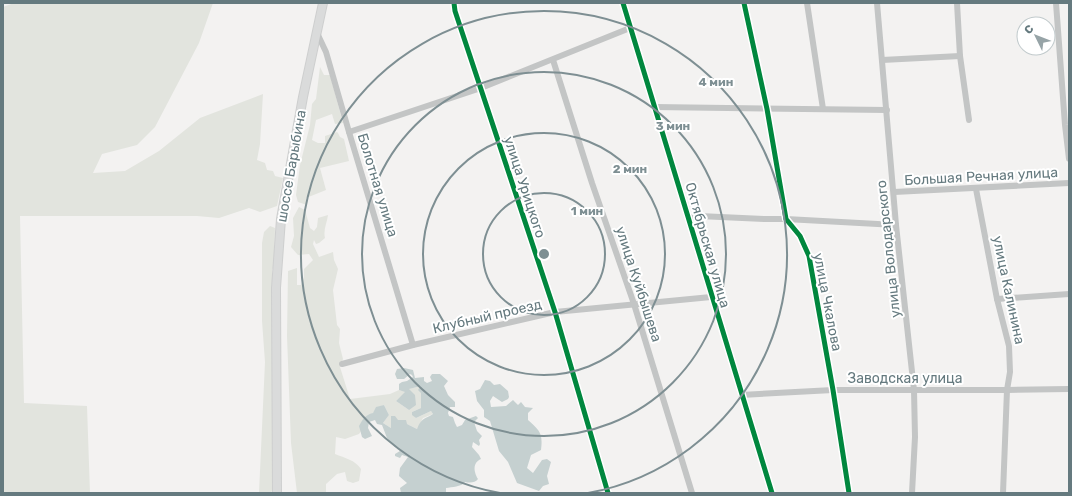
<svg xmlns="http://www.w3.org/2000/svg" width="1072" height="496" viewBox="0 0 1072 496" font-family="Rubik,sans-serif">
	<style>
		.green { fill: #e2e4de }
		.water { fill: #c5d0d0 }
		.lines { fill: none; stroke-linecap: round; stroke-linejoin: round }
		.secondary-casing { stroke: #cecfcf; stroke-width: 10 }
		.minor { stroke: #c3c5c5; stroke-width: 6 }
		.tertiary { stroke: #c3c5c5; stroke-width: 7 }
		.secondary { stroke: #dadbdb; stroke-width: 8 }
		.cycleway-casing { stroke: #fff; stroke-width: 8 }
		.cycleway { stroke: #00873e; stroke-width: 5 }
		.ring { fill: none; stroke: #7e8f93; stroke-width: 2 }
		.labels { text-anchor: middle; stroke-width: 4; stroke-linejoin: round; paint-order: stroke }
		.street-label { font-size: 14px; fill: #657a7f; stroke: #fff }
		.centre { fill: #7e8f93; stroke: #fff; stroke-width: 2 }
		.ring-label { font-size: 12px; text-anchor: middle; font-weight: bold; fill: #7e8f93; stroke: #fff; stroke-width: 4; stroke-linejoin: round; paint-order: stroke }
	</style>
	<rect width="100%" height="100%" fill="#f3f2f1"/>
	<!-- green -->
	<g class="green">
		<path d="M14,3h199l-14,40 -44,84 -18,18 -35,9 -9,19 32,-2 34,-20 41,-33 63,-24 -3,50 -3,16 8,3 2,7 6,1 2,5 8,2 -6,28 -17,6 -11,-4 -30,10 -22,-2h-177l4,187 63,3 3,87h-87v-486z"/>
		<path d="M320,67l4,8h6l13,48 -8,1 -3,-10 -16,6 -4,20 6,3h7v-7l12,-4 1,1 2,4 4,2 5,22 -29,7 6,22 -20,8 1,7 -9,-3 -2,-7 4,-30 10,-40 2,-21 4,-5z"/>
		<path d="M299,207l6,3 5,18 4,3 3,-4 1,-9 10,-3c-1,8 -5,15 -3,23l-6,5 -3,1 -2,-4 -1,4 6,13 14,-5 1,8 4,9 -5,21 4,35 3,4 -1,14 4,16 -3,8 10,32 40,-5 9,-4 7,2 -10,9 13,9 -1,-21 14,-3 -1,22 -9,4 4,6 15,-7 2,3 -10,4 -6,11 -10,-5 -16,4 -8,-5 6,-8 -5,-10 -11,8 -14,21 -14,5 -9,-2 -1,17c10,4 20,6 26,15l-2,12 -6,2 -6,-2 -2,-9 -8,2 -11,10v9h-29l-6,-50 -4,-107 1,-65 9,-3v17h4l3,-8v-8l9,-9 -4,-6 -11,1 -7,-8 3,-11 -1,-18z"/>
		<path d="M270,226l5,2 -1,38 -2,4 1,31v188l-2,4h-12l6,-131 -3,-41v-78l2,-11z"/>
	</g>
	<!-- water -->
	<g class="water">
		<path d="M404,368l9,2 2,8 9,-1v4l3,2 5,-2 -2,-4 2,-3h8l8,7 -4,5 4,9 7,7v5h-5l-2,6 1,3 4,1 2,6 2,4 5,-2 3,-5 11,-4 2,2 -4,4 3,9 5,5 -3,4 1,4 -1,2 -6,-4 -1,5 7,8 2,4c-9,4 -7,13 -3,20 -3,4 -8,4 -13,3 -4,5 -13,5 -19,6v5h-45l-1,-5 7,-5 -8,-7 1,-8 8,-11 -6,-2 -2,3 -5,-2v-2l5,-3 -2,-3 -3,-1 -8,-9 -5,-13 -5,-1 -2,-4 -6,2 -1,6 4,8 -7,3 -3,-2 -3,-11c4,-7 6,-11 14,-13l3,-6 8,-2 5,10 -6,8 8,5v-12h4l3,4h8l1,4 10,5c4,-11 8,-10 16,-15l-2,-3 -15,7 -4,-3v-3l9,-4v-15l-3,-3 3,-4 -12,3 6,6 1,10 -7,5 -13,-9 9,-9 -6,-2v-6l3,-2 5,-1 6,-4 -1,-2 -2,-1 -6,5h-7l-2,-5 2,-5z"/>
		<path d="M485,380l5,1 4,4 6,-1 8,7 1,6 -1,2 -6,3 -9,-6 -3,5 1,6 15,-1 7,-6 5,5 3,-3 4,5 8,1 -5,5v7c12,11 15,13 13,30l-10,5 -4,13 6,5 9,-13 5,-1 4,3 -4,14 2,8 -6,2 -4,5 -22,-8 -9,-21 -9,-11 -9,-30 -6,-4v-7l-7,-9 -2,-10 5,-2z"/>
	</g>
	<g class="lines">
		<defs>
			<path id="secondary" d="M277,493l-1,-205 5,-69 22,-122 20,-94"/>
		</defs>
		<!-- secondary casing -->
		<use href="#secondary" class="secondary-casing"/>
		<!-- minor -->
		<g class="minor">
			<path d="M454,3l1,8 100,301 53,181"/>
			<path d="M744,3l23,106 19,110 14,17 9,20 24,134 16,103"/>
			<path d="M807,3l16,106"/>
			<path d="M877,3l19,222 18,165 1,47 -3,56"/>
			<path d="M957,3l3,53 9,64"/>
			<path d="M1056,3l9,122 4,34"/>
			<path d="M317,33l9,19 23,80 64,213"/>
			<path d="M553,60l39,123 42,121 58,189"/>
			<path d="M882,60l78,-4"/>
			<path d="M654,107l233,3"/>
			<path d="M349,132l132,-44 149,-60"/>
			<path d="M976,189l21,110 12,47 1,26 -3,18 -4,103"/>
			<path d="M894,192l175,-9"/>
			<path d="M689,218l10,-2 65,3h22l110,6"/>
			<path d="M997,299l72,-5"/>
			<path d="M342,364l71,-19 142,-33 156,-15"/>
			<path d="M741,395l92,-5h174l62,-1"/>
		</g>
		<!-- tertiary -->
		<path class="tertiary" d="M623,3l149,490"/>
		<!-- secondary -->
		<use href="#secondary" class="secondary"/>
		<defs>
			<g id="cycleway">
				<path d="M454,3l1,8 100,301 53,181"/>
				<path d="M623,3l149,490"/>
				<path d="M744,3l23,106 19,110 14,17 9,20 24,134 16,103"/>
			</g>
		</defs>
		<!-- cycleway casing -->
		<use href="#cycleway" class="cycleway-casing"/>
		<!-- cycleway -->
		<use href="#cycleway" class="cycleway"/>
	</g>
	<!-- distance rings -->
	<g class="ring">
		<circle cx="544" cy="254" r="61"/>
		<circle cx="544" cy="254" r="121"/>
		<circle cx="544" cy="254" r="182"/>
		<path d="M500 493A243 243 0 1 1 588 493"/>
	</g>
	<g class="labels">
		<!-- street labels -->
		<g class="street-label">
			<text transform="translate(291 166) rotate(-80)" y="5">шоссе Барыбина</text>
			<text transform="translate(981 176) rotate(-3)" y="5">Большая Речная улица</text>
			<text transform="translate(378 185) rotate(73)" y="5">Болотная улица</text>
			<text transform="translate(525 187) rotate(72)" y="5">улица Урицкого</text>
			<text transform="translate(708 245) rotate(74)" y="5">Октябрьская улица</text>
			<text transform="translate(888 249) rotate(-96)" y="5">улица Володарского</text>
			<text transform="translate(639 284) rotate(72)" y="5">улица Куйбышева</text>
			<text transform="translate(1009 290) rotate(78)" y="5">улица Калинина</text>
			<text transform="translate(828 302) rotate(79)" y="5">улица Чкалова</text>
			<text transform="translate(487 316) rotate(-13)" y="5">Клубный проезд</text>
			<text x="905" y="383">Заводская улица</text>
		</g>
	</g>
	<circle cx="544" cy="254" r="6" class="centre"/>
	<g class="ring-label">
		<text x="716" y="86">4 мин</text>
		<text x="673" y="130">3 мин</text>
		<text x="630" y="173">2 мин</text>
		<text x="587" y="215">1 мин</text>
	</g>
	<!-- border -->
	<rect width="1072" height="496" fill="none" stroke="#657a7f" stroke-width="8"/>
	<!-- north arrow -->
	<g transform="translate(1036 36) rotate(313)"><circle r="19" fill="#ffffff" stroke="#c1cacc"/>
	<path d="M0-3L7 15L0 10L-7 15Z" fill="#97a4a7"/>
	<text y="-6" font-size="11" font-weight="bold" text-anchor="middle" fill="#657a7f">С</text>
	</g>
</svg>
